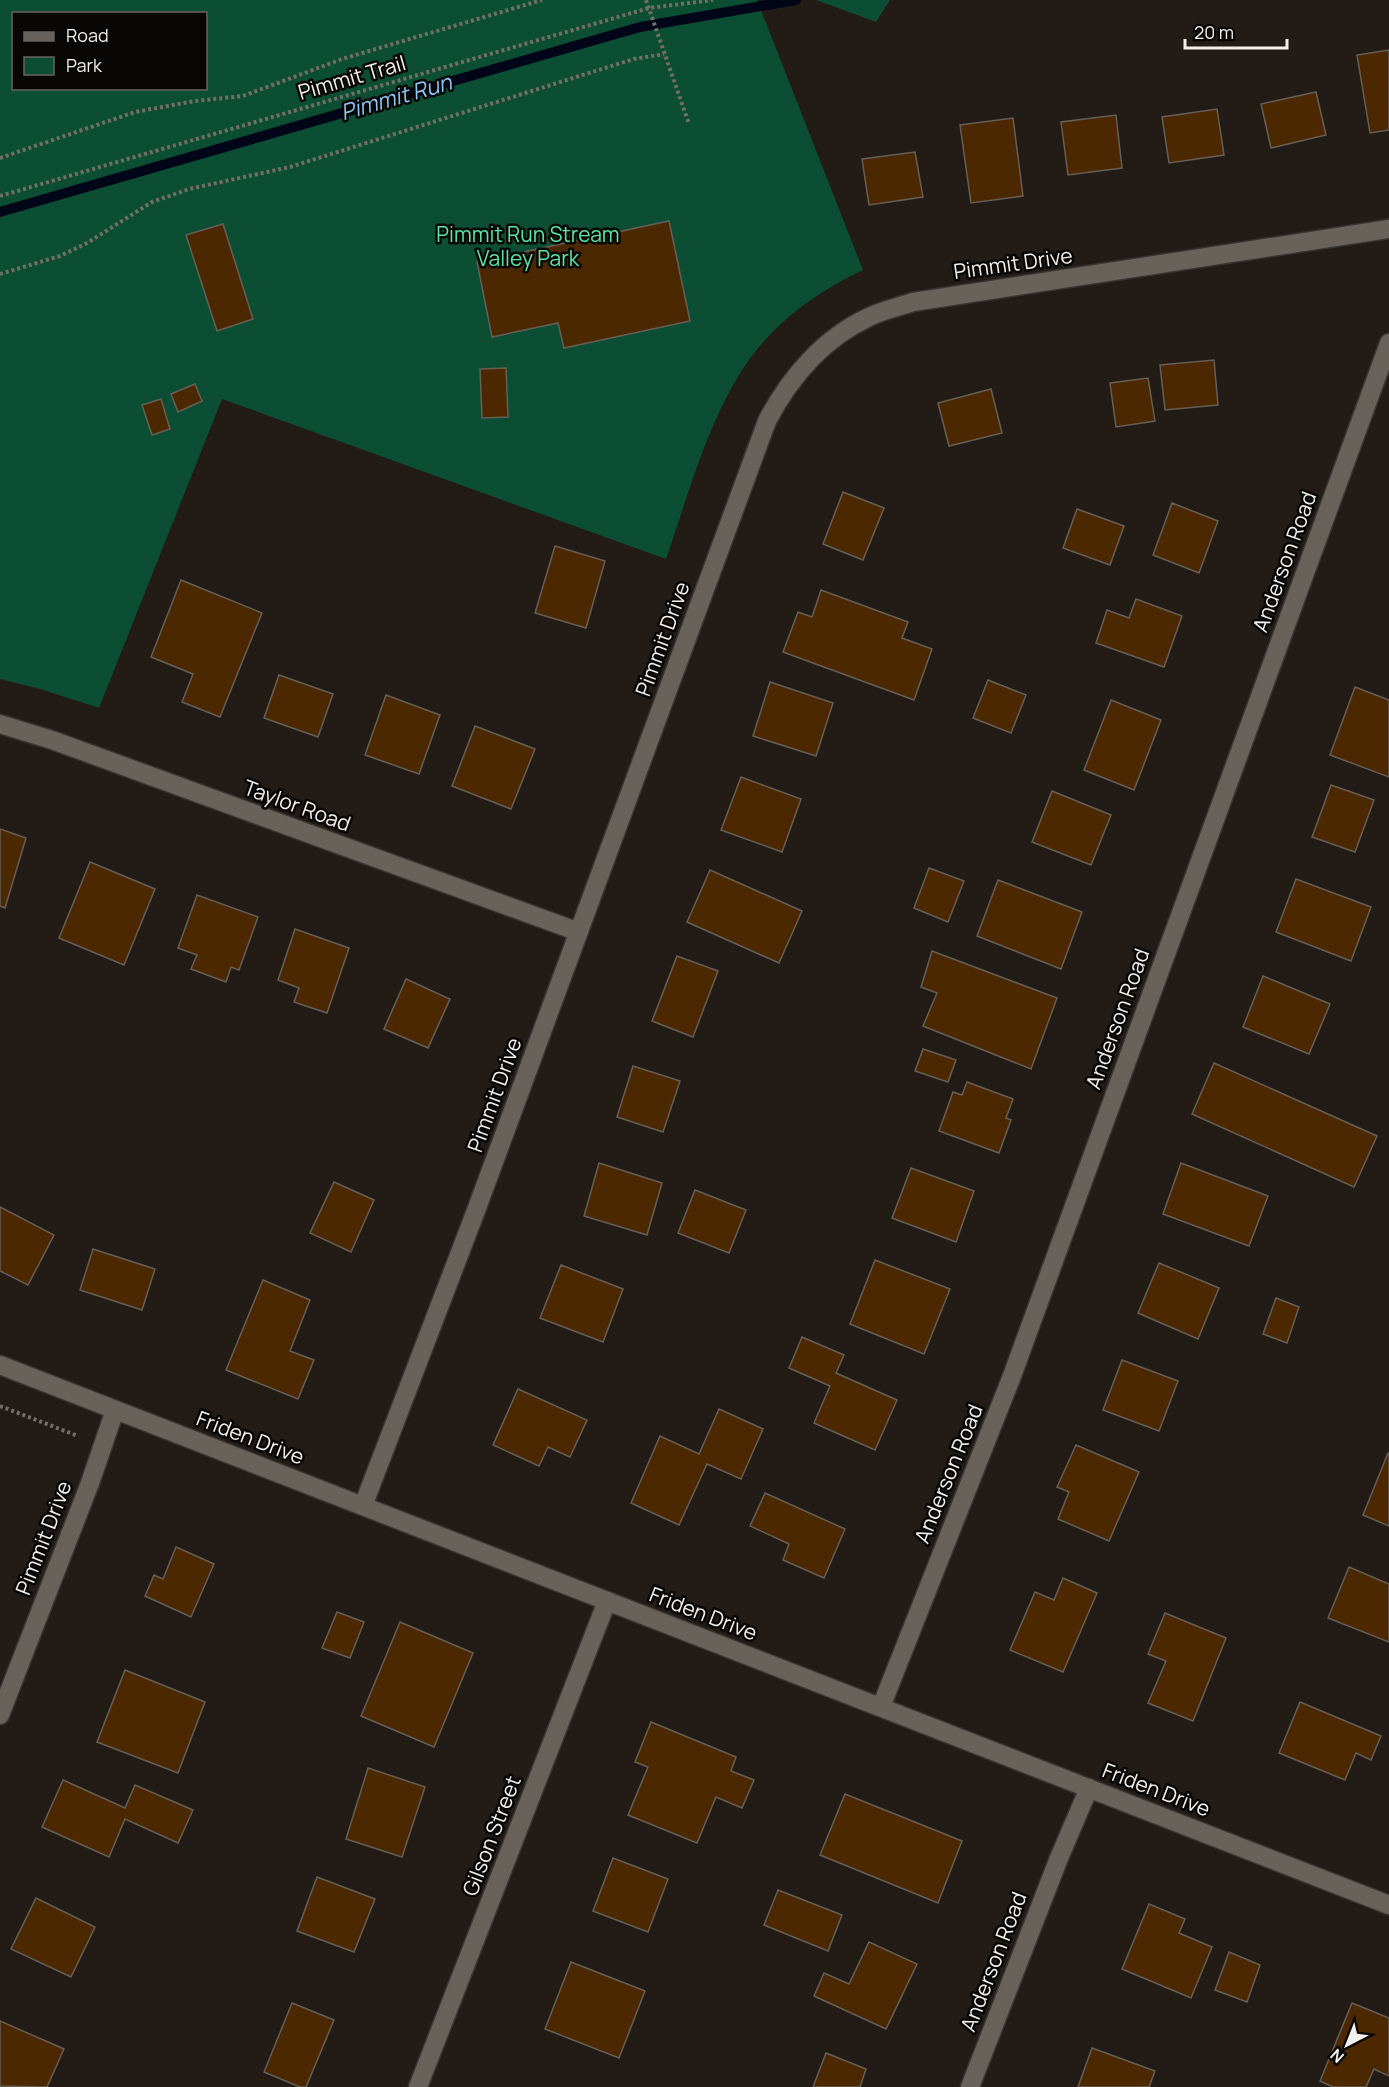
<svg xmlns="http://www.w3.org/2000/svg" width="1389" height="2087" viewBox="0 0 1389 2087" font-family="Manrope,sans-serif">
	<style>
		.green { fill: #0b4e33; fill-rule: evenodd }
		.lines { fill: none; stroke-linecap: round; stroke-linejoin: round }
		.stream { stroke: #000617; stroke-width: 10 }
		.building { fill: #4b2800; stroke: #665f58; stroke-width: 1.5 }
		.street-casing { stroke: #393531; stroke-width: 21 }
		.path { stroke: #746e69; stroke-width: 4; stroke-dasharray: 3 3; stroke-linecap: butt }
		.street { stroke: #69625b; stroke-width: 18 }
		.labels { text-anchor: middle; stroke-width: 5; stroke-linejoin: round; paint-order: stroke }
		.street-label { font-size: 21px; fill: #f3efeb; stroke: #090705 }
		.park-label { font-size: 21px; fill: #5be4a5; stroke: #090705 }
		.water-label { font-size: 22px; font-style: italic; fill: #8ec5f6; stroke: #090705 }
	</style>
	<rect width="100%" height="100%" fill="#221b16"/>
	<!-- green -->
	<g class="green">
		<path d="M0,0h757l106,270c-36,17 -70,39 -97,69 -52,56 -75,149 -100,220l-444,-160 -123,309 -59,-19 -40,-10zM14,14h192v74h-192z"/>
		<path d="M816,0h74l-14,22z"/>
	</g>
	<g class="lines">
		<!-- stream -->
		<path class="stream" d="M0,212l640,-185 156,-27"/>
	</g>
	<!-- building -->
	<g class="building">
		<path d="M1389,50v80l-19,3 -13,-78z"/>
		<path d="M1316,92l10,43 -55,13 -10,-44z"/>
		<path d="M1217,109l7,46 -55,8 -7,-46z"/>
		<path d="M1116,115l6,53 -54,7 -7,-53z"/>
		<path d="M1013,118l10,78 -52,7 -11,-78z"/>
		<path d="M915,152l8,45 -54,8 -7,-46z"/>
		<path d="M669,221l21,100 -126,27 -6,-25 -66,14 -15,-75z"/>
		<path d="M223,224l30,95 -36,12 -31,-96z"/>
		<path d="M1214,360l4,45 -53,5 -5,-45z"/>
		<path d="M506,368l2,49 -26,1 -2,-49z"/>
		<path d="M1148,378l7,43 -39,6 -6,-44z"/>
		<path d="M195,384l7,17 -24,11 -7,-18z"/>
		<path d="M991,389l11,44 -53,13 -11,-43z"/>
		<path d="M161,399l9,30 -18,6 -10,-30z"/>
		<path d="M843,492l41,16 -21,52 -40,-16z"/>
		<path d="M1172,503l46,18 -19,52 -46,-18z"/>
		<path d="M1077,509l47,17 -14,39 -47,-17z"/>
		<path d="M555,546l50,15 -19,67 -51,-15z"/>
		<path d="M181,580l81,33 -42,104 -38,-15 11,-28 -42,-17z"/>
		<path d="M821,590l87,32 -6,16 30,11 -18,51 -131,-48 15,-40 14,5z"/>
		<path d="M1136,599l46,17 -18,51 -68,-24 11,-33 22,8z"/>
		<path d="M279,675l54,19 -15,43 -54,-19z"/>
		<path d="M988,680l38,15 -15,38 -38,-15z"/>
		<path d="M770,682l63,21 -17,53 -63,-20z"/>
		<path d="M1355,687l34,13v77l-59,-22z"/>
		<path d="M386,695l54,20 -21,59 -54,-19z"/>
		<path d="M1111,700l50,20 -27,70 -50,-20z"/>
		<path d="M475,726l60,23 -24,60 -59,-23z"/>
		<path d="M741,777l60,22 -19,53 -61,-22z"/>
		<path d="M1331,785l43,15 -19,52 -43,-15z"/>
		<path d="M1052,791l59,24 -20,50 -59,-23z"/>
		<path d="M0,829l26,9 -21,70 -5,-2z"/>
		<path d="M90,862l65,27 -31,76 -65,-27z"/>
		<path d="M929,868l35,13 -16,41 -34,-14z"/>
		<path d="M710,870l92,41 -23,52 -92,-41z"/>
		<path d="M1296,879l75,28 -20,54 -75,-29z"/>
		<path d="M998,880l84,32 -21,57 -84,-33z"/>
		<path d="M197,895l61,22 -19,53 -8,-3 -5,15 -35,-13 6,-14 -19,-7z"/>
		<path d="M295,929l54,19 -22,65 -33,-11 5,-14 -21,-8z"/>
		<path d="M932,951l125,47 -26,71 -108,-43 14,-33 -16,-6z"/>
		<path d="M677,956l41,15 -25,66 -41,-16z"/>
		<path d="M1263,976l67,28 -21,50 -66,-27z"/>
		<path d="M406,979l44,20 -22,49 -44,-19z"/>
		<path d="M923,1049l33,11 -8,22 -33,-11z"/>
		<path d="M1214,1063l163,73 -23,51 -162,-73z"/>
		<path d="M633,1066l47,15 -17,51 -46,-15z"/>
		<path d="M967,1082l46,17 -7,19 5,2 -12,33 -60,-22 14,-39 9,3z"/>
		<path d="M599,1163l63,20 -15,52 -63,-19z"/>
		<path d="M1181,1163l87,33 -19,50 -86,-32z"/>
		<path d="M911,1168l63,23 -18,51 -64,-24z"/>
		<path d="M334,1182l40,18 -23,52 -41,-19z"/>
		<path d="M695,1190l51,20 -17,43 -51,-20z"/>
		<path d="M0,1207l54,28 -26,50 -28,-14z"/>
		<path d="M93,1249l62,20 -13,41 -62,-20z"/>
		<path d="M875,1260l75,29 -26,65 -74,-30z"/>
		<path d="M1159,1263l60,25 -21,51 -60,-26z"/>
		<path d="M561,1265l62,24 -20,53 -63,-24z"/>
		<path d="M263,1280l47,20 -20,51 24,9 -16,39 -72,-29z"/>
		<path d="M1276,1298l23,9 -12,36 -24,-9z"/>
		<path d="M802,1337l42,18 -8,18 61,27 -22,50 -61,-27 16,-37 -41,-18z"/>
		<path d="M1122,1360l56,21 -19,50 -56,-21z"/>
		<path d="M518,1389l69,31 -17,37 -22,-10 -9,19 -46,-21z"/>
		<path d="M719,1409l44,20 -22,50 -34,-15 -28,61 -48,-22 29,-67 39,18z"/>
		<path d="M1076,1445l63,27 -30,69 -51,-22 11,-27 -12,-5z"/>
		<path d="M1388,1453h1v73l-26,-11z"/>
		<path d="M765,1493l80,36 -21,49 -41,-18 6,-16 -39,-18z"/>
		<path d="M176,1547l38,17 -23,53 -46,-21 9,-21 9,4z"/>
		<path d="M1349,1567l40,17v58l-61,-24z"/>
		<path d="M1063,1578l34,15 -34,79 -53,-22 25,-58 19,8z"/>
		<path d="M337,1612l27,10 -14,36 -28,-10z"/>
		<path d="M1165,1613l61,25 -33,83 -45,-18 18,-42 -18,-7z"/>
		<path d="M400,1622l73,31 -39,94 -73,-31z"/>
		<path d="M125,1670l80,32 -27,71 -81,-31z"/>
		<path d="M1300,1702l81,34 -10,24 -15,-7 -11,27 -66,-27z"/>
		<path d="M651,1722l85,35 -5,14 23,9 -12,28 -26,-11 -19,46 -69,-28 20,-48 -13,-5z"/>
		<path d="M368,1768l57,19 -23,70 -56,-18z"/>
		<path d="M63,1780l62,28 10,-23 58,25 -15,33 -53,-24 -16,38 -67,-30z"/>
		<path d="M845,1794l117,47 -24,62 -118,-48z"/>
		<path d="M613,1858l55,21 -20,53 -55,-21z"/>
		<path d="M317,1877l58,22 -21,53 -57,-21z"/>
		<path d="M778,1890l64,25 -14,36 -64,-26z"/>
		<path d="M36,1898l59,29 -24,50 -60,-28z"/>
		<path d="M1149,1904l36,15 -6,14 33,14 -21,51 -69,-29z"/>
		<path d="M869,1942l48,22 -31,65 -72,-33 10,-23 25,11z"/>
		<path d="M1229,1952l31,13 -13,37 -32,-12z"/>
		<path d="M571,1962l74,29 -26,67 -74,-29z"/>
		<path d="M292,2003l42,17 -28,67h-6l-36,-15z"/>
		<path d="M1352,2003l37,15v58l-15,-7 -8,18h-33l-13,-6z"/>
		<path d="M0,2021l64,28 -17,38 -47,-1z"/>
		<path d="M1092,2048l63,23 -6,16h-71z"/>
		<path d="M826,2053l40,16 -6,18h-47z"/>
	</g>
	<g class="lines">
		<defs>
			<g id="street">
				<path d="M0,724l52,16 527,192"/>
				<path d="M0,1365l1389,540"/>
				<path d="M363,1506l114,-298 290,-787c23,-44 57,-83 102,-104 14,-7 30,-10 44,-15l476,-73"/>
				<path d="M881,1707l131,-331 377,-1033"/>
				<path d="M0,1715l90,-232 25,-73"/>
				<path d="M418,2087l189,-486"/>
				<path d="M970,2087l89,-229 30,-70"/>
			</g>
		</defs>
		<!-- street casing -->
		<use href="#street" class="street-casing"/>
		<!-- path -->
		<g class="path">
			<path d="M646,0l43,124"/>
			<path d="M0,158l135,-46 60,-11 48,-5 99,-37 200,-59"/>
			<path d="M0,196l649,-188 64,-8"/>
			<path d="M0,274l60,-18 27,-13 65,-41 37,-13 101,-22 318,-100 26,-8 30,-5"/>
			<path d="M0,1406l78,30"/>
		</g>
		<!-- street -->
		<use href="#street" class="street"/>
	</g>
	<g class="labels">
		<!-- street labels -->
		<g class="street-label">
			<text transform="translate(352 78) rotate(-16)" y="7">Pimmit Trail</text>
			<text transform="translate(1013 264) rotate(-8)" y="7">Pimmit Drive</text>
			<text transform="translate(1285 562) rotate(-70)" y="7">Anderson Road</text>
			<text transform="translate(663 639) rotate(-70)" y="7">Pimmit Drive</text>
			<text transform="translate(297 806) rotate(20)" y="7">Taylor Road</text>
			<text transform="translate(1118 1019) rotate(-70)" y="7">Anderson Road</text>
			<text transform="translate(495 1095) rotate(-70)" y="7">Pimmit Drive</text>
			<text transform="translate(250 1438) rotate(21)" y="7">Friden Drive</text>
			<text transform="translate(949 1474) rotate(-68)" y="7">Anderson Road</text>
			<text transform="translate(44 1538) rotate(-69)" y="7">Pimmit Drive</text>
			<text transform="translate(703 1614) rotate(21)" y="7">Friden Drive</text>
			<text transform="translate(1156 1790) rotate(21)" y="7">Friden Drive</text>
			<text transform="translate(492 1836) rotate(-69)" y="7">Gilson Street</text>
			<text transform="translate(994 1962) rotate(-69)" y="7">Anderson Road</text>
		</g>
		<!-- park labels -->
		<g class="park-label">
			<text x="528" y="242">Pimmit Run Stream<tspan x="528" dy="24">Valley Park</tspan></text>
		</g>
		<!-- water labels -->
		<g class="water-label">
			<text transform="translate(396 97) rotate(-16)" y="8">Pimmit Run</text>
		</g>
	</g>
	<!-- legend -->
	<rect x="12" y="12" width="195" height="78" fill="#090705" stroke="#676461" stroke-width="1.5"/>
	<rect x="24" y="32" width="30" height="9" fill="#69625b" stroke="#676461" stroke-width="1.5"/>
	<text x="66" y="42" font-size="18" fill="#f3efeb">Road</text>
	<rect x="24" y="57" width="30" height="18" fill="#0b4e33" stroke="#676461" stroke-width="1.5"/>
	<text x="66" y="72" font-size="18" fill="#f3efeb">Park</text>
	<!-- north arrow -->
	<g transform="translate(1347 2045) rotate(222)" stroke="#090705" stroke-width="4.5" paint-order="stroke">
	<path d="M0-4.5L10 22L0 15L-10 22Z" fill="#f3efeb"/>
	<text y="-9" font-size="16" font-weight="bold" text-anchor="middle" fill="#f3efeb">N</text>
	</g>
	<!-- scale -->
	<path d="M1185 39v9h102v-9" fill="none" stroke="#f3efeb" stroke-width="3"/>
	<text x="1194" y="39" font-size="18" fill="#f3efeb" stroke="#090705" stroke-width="4.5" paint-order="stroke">20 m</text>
</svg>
